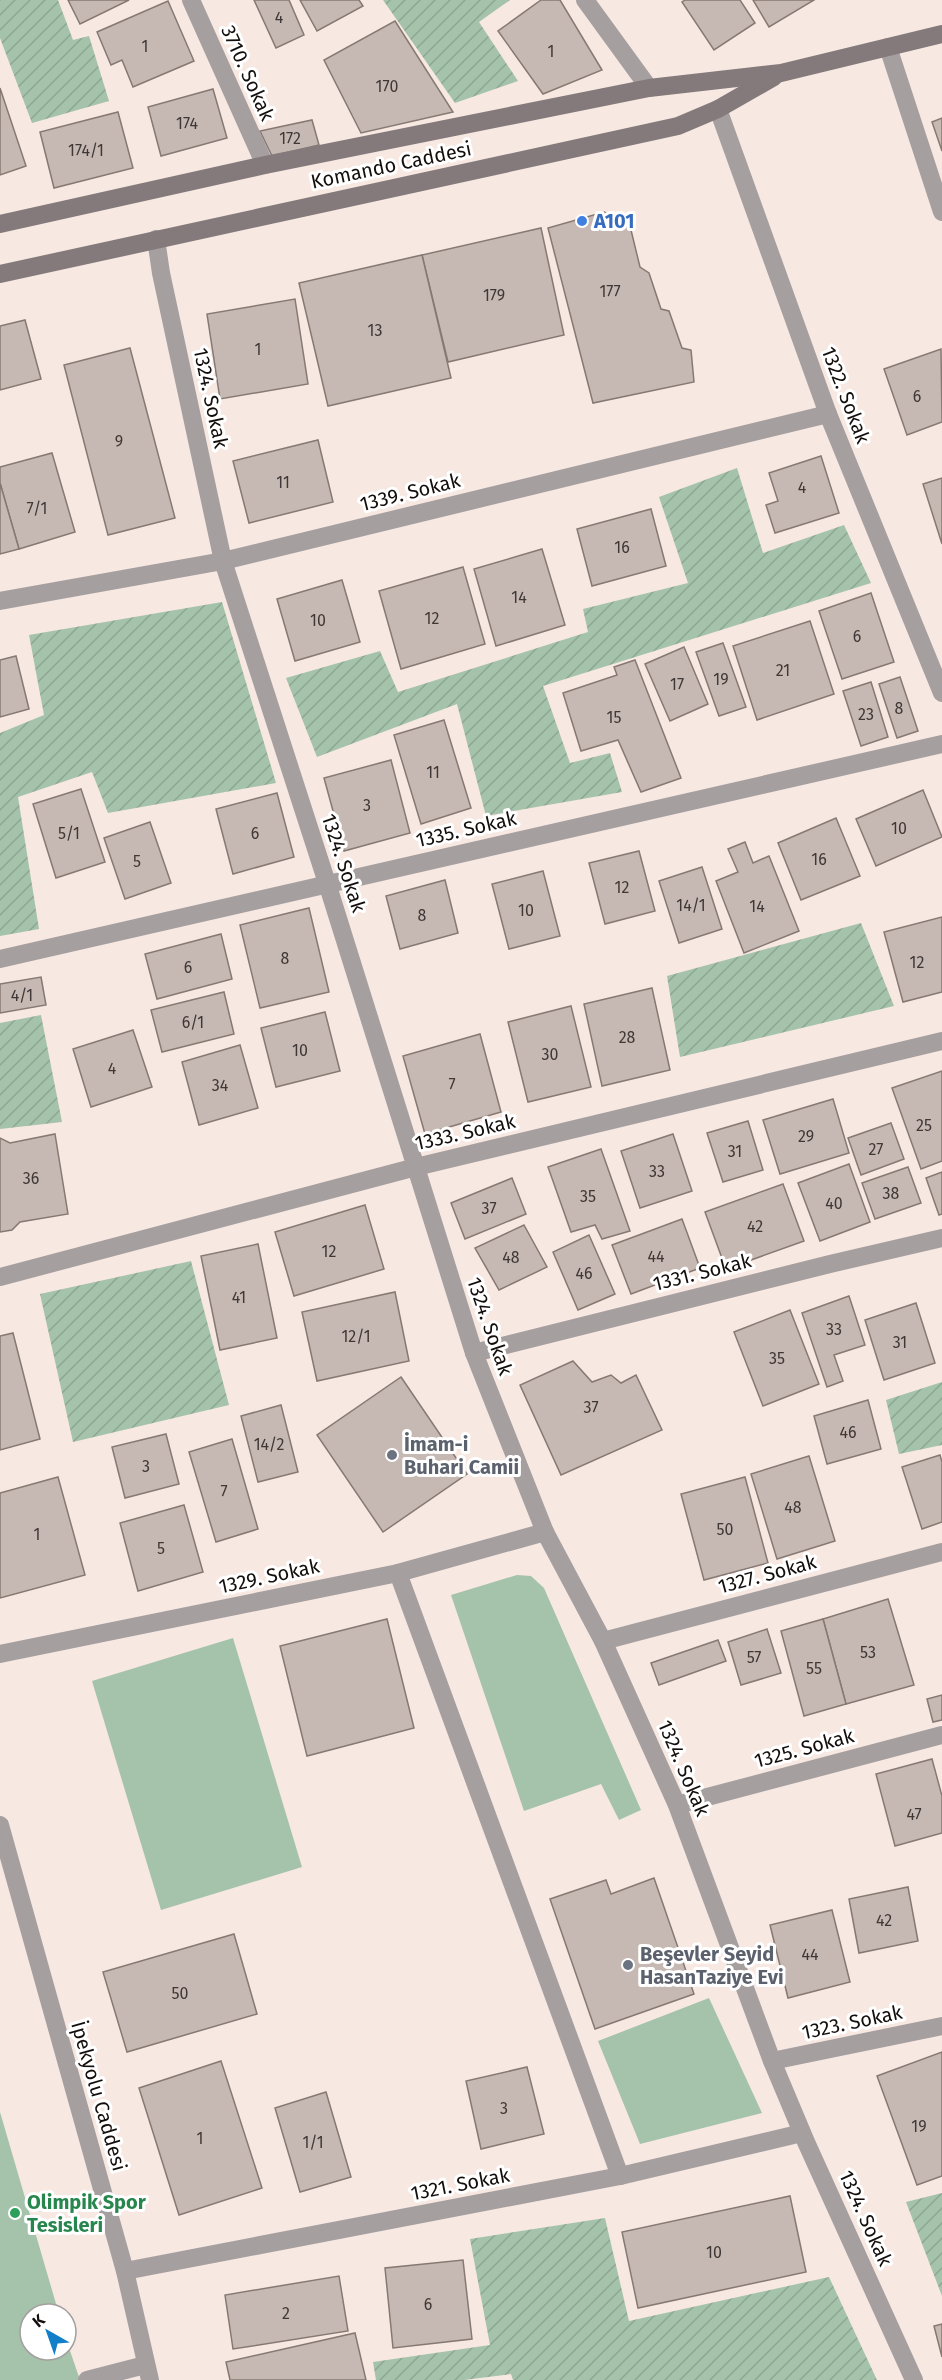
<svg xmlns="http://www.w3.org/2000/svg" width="942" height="2380" viewBox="0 0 942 2380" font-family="'Fira Sans',sans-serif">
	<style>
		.grass { fill: #a5c3ab }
		.garden { fill: url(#garden-furrows) }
		.building { fill: #c6b8b2; stroke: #867973; stroke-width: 1.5 }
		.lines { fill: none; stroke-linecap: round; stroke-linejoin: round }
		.service { stroke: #a69fa0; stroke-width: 18 }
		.minor { stroke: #a69fa0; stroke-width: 18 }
		.tertiary { stroke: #a69fa0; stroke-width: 18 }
		.secondary { stroke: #847a7b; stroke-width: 18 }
		.shop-dot { fill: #3f7fe0; stroke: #fff; stroke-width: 2 }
		.worship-dot { fill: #6b7280; stroke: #fff; stroke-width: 2 }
		.leisure-dot { fill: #2e9e5b; stroke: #fff; stroke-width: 2 }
		.labels { text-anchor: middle; stroke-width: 6; stroke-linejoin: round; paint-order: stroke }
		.number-label { font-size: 16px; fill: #403836 }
		.street-label { font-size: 20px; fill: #130e0c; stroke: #fff }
		.shop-label { font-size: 20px; font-weight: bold; fill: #366cbe; stroke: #fff; text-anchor: start }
		.worship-label { font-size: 20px; font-weight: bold; fill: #5b616d; stroke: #fff; text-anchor: start }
		.leisure-label { font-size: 20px; font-weight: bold; fill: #27864d; stroke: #fff; text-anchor: start }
	</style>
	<defs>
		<pattern id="garden-furrows" width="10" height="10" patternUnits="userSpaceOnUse" patternTransform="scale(1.5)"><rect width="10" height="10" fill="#a5c3ab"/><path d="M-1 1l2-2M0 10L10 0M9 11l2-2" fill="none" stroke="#8da692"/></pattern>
	</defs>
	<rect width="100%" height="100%" fill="#f7e8e2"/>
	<!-- grass -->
	<g class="grass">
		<path d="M517,1575l14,1 13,12 97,222 -22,10 -18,-36 -77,27 -73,-216z"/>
		<path d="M233,1638l69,229 -141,43 -69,-229z"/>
		<path d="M709,1998l53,115 -122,31 -42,-103z"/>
		<path d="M0,2112l59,202h-29v36h36v-11l14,41h-80z"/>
	</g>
	<!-- garden -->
	<g class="garden">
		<path d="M0,0h58l15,40 16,-4 20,65 -77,22 -32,-85z"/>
		<path d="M383,0h127l-31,22 39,59 -63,22z"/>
		<path d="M737,468l26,85 81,-28 27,58 -328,103 27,77 40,-10 12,39 -136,24 -29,-112 -140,53 -31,-79 94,-27 18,41 190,-60 -5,-23 105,-26 -29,-86z"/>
		<path d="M222,602l54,181 -168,30 -16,-41 -74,25 21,132 -39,7v-203l44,-18 -15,-80z"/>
		<path d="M861,923l33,83 -214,51 -13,-81z"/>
		<path d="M41,1015l21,107 -62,7v-106z"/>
		<path d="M191,1261l38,144 -156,37 -33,-148z"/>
		<path d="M942,1382v63l-43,9 -13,-54z"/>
		<path d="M942,2193v103l-36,-94z"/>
		<path d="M605,2218l24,103 200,-44 48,103h-364l-2,-6 -47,6h-88l-3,-18 117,-17 -20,-106z"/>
	</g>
	<!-- building -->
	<g class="building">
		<path d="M68,0h61l-49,24z"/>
		<path d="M254,0h35l15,35 -28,13z"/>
		<path d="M300,0h59l4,6 -46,25z"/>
		<path d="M541,0h19l42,70 -59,24 -45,-63z"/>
		<path d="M685,0h55l15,23 -41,27 -32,-48z"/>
		<path d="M753,0h61l-45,27z"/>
		<path d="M168,1l26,60 -61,26 -11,-27 -11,5 -14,-33z"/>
		<path d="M395,21l58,91 -92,21 -37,-73z"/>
		<path d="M0,88l26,78 -26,9z"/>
		<path d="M213,89l14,49 -66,18 -13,-49z"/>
		<path d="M118,112l15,56 -79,20 -14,-56z"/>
		<path d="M942,118v33l-10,-29z"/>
		<path d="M312,120l7,25 -47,11 -12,-25z"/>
		<path d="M604,212l26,14 10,41 9,6 12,36 8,2 13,37 9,2 3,32 -101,21 -45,-175z"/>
		<path d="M541,228l23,107 -116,27 -26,-107z"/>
		<path d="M422,255l29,123 -123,28 -29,-123z"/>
		<path d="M295,299l13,85 -88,15 -13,-85z"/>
		<path d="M25,320l16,59 -41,11v-64z"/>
		<path d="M130,348l45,170 -67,17 -44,-170z"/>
		<path d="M941,349l1,73 -35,13 -23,-66z"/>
		<path d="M318,440l15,62 -84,21 -16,-62z"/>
		<path d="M52,453l23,79 -56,17 -19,-66v-16z"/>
		<path d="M821,456l18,57 -64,20 -9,-28 12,-4 -9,-28z"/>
		<path d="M942,478v66l-19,-60z"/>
		<path d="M0,483l19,66 -19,5z"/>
		<path d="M651,509l15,57 -74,20 -15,-57z"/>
		<path d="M542,549l23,76 -69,21 -22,-77z"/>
		<path d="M463,567l22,77 -84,25 -22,-78z"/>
		<path d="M342,580l18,62 -65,19 -18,-62z"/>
		<path d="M871,593l23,69 -52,17 -23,-68z"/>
		<path d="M810,621l24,73 -77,26 -24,-74z"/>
		<path d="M723,643l23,64 -27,9 -23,-64z"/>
		<path d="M684,647l24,57 -38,17 -25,-57z"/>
		<path d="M16,656l13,53 -29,8v-57z"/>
		<path d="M635,660l46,118 -40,14 -23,-52 -37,11 -18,-58 54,-18 -3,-8z"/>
		<path d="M900,677l18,54 -21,7 -18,-54z"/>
		<path d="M871,682l17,55 -27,9 -18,-55z"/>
		<path d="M444,720l27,88 -50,16 -27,-89z"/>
		<path d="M391,760l19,73 -66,18 -20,-73z"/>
		<path d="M81,789l24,73 -49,16 -23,-74z"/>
		<path d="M923,790l19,47 -66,29 -20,-47z"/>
		<path d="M277,793l17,64 -61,17 -17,-65z"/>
		<path d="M836,818l24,58 -59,24 -23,-57z"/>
		<path d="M150,822l21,61 -46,16 -21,-61z"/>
		<path d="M745,842l8,21 16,-7 30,75 -55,22 -28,-72 22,-9 -10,-23z"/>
		<path d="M639,851l16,60 -50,13 -16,-61z"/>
		<path d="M702,867l20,62 -43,14 -20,-62z"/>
		<path d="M543,871l17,65 -51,13 -17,-65z"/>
		<path d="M445,880l13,53 -58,16 -14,-53z"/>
		<path d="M309,908l20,84 -69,16 -20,-83z"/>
		<path d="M942,917v75l-39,10 -19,-70z"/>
		<path d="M221,934l11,45 -75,20 -12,-45z"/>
		<path d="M41,977l5,28 -46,8v-29z"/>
		<path d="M652,988l18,82 -68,16 -18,-82z"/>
		<path d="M224,992l10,42 -72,18 -11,-42z"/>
		<path d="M571,1006l20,81 -63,15 -20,-80z"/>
		<path d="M325,1012l15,59 -64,16 -15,-59z"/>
		<path d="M133,1030l19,57 -61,20 -18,-58z"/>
		<path d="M480,1034l21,78 -76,22 -22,-78z"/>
		<path d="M240,1045l18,63 -59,17 -17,-63z"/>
		<path d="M942,1071v90l-21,8 -29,-81z"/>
		<path d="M833,1099l16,54 -69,21 -17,-54z"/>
		<path d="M748,1121l15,49 -40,12 -16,-49z"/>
		<path d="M891,1123l13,36 -43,16 -13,-37z"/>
		<path d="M55,1134l13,80 -48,8 -8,8 -12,2v-94l10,5z"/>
		<path d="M673,1134l19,57 -52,17 -19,-57z"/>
		<path d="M601,1149l29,82 -28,8 -7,-14 -24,7 -23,-65z"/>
		<path d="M849,1164l21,58 -50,19 -22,-58z"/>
		<path d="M908,1167l13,36 -46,16 -13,-36z"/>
		<path d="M942,1172v42l-3,1 -13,-37z"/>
		<path d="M512,1178l14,36 -61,25 -14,-36z"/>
		<path d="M783,1184l21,57 -78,28 -21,-57z"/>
		<path d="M365,1205l19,64 -90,27 -19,-64z"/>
		<path d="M682,1219l18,49 -69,26 -19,-49z"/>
		<path d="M524,1225l23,42 -48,23 -24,-42z"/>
		<path d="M589,1235l26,59 -37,16 -25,-58z"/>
		<path d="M258,1244l19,94 -57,12 -19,-94z"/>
		<path d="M395,1292l14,69 -92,20 -15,-69z"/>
		<path d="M849,1296l16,49 -31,10 9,26 -16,6 -25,-74z"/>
		<path d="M916,1303l19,60 -51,17 -19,-60z"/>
		<path d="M790,1310l29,74 -56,22 -29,-74z"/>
		<path d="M13,1333l27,106 -40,11v-114z"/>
		<path d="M573,1361l19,21 19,-7 10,8 15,-8 26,55 -101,45 -41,-90z"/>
		<path d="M401,1377l66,97 -84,58 -66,-97z"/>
		<path d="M868,1400l13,49 -54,15 -13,-48z"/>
		<path d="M281,1405l17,67 -40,10 -17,-66z"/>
		<path d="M166,1434l13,50 -54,14 -13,-51z"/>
		<path d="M232,1439l26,90 -42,13 -27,-90z"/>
		<path d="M940,1455l2,7v60l-20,7 -20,-62z"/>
		<path d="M809,1456l26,85 -58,18 -26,-85z"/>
		<path d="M58,1477l27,98 -85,23v-105z"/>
		<path d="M745,1477l23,86 -64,17 -23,-86z"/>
		<path d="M184,1505l19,67 -65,19 -18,-68z"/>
		<path d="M888,1599l26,86 -68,19 -23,-85z"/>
		<path d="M387,1619l27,109 -107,28 -27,-110z"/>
		<path d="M823,1619l23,85 -42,12 -23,-85z"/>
		<path d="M767,1629l14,44 -40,12 -13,-43z"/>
		<path d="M718,1640l8,21 -67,24 -8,-22z"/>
		<path d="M942,1695v25l-9,2 -6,-23z"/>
		<path d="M932,1759l10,37v37l-47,13 -19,-72z"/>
		<path d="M654,1878l40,116 -99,35 -45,-130 56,-19 5,14z"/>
		<path d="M908,1887l10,54 -59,12 -10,-54z"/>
		<path d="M832,1910l18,72 -62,16 -18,-73z"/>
		<path d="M234,1934l23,80 -130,38 -24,-80z"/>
		<path d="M942,2052v124l-25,9 -40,-109z"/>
		<path d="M221,2061l41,127 -83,27 -40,-127z"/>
		<path d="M527,2067l17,67 -63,15 -15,-68z"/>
		<path d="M326,2092l25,85 -51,15 -25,-84z"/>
		<path d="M790,2196l16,76 -168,36 -16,-76z"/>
		<path d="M463,2260l9,79 -79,9 -8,-80z"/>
		<path d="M339,2276l9,55 -115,18 -8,-54z"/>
		<path d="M942,2324v33l-8,-31z"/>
		<path d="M355,2333l11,47h-136l-4,-18z"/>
	</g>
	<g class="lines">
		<!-- service -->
		<path class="service" d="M87,2380l58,-15"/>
		<!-- minor -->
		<g class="minor">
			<path d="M191,0l74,165"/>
			<path d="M585,0l64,88"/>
			<path d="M888,47l54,165"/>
			<path d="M718,109l110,305 114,279"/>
			<path d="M156,239l5,34 62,288 104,322 147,470 71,179 58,109 74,164 95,256 34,81 108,238"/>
			<path d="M0,601l223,-40 605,-147"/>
			<path d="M0,959l942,-215"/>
			<path d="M0,1277l416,-110 526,-126"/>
			<path d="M474,1353l356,-89 112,-26"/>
			<path d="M398,1573l222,603"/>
			<path d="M603,1641l339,-89"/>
			<path d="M0,1654l398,-81 147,-41"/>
			<path d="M677,1805l265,-70"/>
			<path d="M772,2061l170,-35"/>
			<path d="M125,2271l495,-95 182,-43"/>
		</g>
		<!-- tertiary -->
		<path class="tertiary" d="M0,1825l125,446 25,109"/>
		<!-- secondary -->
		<g class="secondary">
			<path d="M0,224l265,-59 384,-77 132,-15 161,-39"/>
			<path d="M0,274l678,-148 40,-17 56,-32"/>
		</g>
	</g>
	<!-- markers -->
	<circle class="shop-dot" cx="582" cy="221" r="6"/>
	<g class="worship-dot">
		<circle cx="392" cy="1455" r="6"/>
		<circle cx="628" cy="1965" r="6"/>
	</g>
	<circle class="leisure-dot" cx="15" cy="2213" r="6"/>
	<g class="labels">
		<!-- number labels -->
		<g class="number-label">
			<text x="279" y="23">4</text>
			<text x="145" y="52">1</text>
			<text x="551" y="57">1</text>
			<text x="387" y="92">170</text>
			<text x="187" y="129">174</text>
			<text x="290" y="144">172</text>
			<text x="86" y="156">174/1</text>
			<text x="610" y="297">177</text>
			<text x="494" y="301">179</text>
			<text x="375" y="336">13</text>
			<text x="258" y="355">1</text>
			<text x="917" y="402">6</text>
			<text x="119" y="447">9</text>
			<text x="283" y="488">11</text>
			<text x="802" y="493">4</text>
			<text x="37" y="514">7/1</text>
			<text x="622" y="553">16</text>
			<text x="519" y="603">14</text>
			<text x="432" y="624">12</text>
			<text x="318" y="626">10</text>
			<text x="857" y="642">6</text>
			<text x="783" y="676">21</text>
			<text x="721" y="685">19</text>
			<text x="677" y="690">17</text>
			<text x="899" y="714">8</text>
			<text x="866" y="720">23</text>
			<text x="614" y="723">15</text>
			<text x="433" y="778">11</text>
			<text x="367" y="811">3</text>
			<text x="899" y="834">10</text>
			<text x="69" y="839">5/1</text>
			<text x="255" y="839">6</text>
			<text x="819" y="865">16</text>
			<text x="137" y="867">5</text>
			<text x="622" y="893">12</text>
			<text x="691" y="911">14/1</text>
			<text x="757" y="912">14</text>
			<text x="526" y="916">10</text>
			<text x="422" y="921">8</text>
			<text x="285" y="964">8</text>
			<text x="917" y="968">12</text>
			<text x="188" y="973">6</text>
			<text x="22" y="1001">4/1</text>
			<text x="193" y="1028">6/1</text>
			<text x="627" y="1043">28</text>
			<text x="300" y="1056">10</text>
			<text x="550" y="1060">30</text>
			<text x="112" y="1074">4</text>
			<text x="452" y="1090">7</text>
			<text x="220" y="1091">34</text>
			<text x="924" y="1131">25</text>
			<text x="806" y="1142">29</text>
			<text x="876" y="1155">27</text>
			<text x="735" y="1157">31</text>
			<text x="657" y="1177">33</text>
			<text x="31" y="1184">36</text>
			<text x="891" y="1199">38</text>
			<text x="588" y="1202">35</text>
			<text x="834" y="1209">40</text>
			<text x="489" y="1214">37</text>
			<text x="755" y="1232">42</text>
			<text x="329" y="1257">12</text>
			<text x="656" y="1262">44</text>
			<text x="511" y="1263">48</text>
			<text x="584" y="1279">46</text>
			<text x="239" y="1303">41</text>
			<text x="834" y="1335">33</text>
			<text x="356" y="1342">12/1</text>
			<text x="900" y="1348">31</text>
			<text x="777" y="1364">35</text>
			<text x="591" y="1413">37</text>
			<text x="848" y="1438">46</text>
			<text x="269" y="1450">14/2</text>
			<text x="146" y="1472">3</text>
			<text x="224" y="1497">7</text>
			<text x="793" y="1513">48</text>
			<text x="725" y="1535">50</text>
			<text x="37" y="1540">1</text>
			<text x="161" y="1554">5</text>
			<text x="868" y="1658">53</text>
			<text x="754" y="1663">57</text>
			<text x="814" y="1674">55</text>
			<text x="914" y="1820">47</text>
			<text x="884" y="1926">42</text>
			<text x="810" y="1960">44</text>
			<text x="180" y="1999">50</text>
			<text x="504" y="2114">3</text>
			<text x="919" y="2132">19</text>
			<text x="200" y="2144">1</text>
			<text x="313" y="2148">1/1</text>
			<text x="714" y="2258">10</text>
			<text x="428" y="2310">6</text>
			<text x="286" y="2319">2</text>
		</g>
		<!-- street labels -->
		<g class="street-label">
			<text transform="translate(248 73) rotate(66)" y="7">3710. Sokak</text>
			<text transform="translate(391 165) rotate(-12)" y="7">Komando Caddesi</text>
			<text transform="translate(846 395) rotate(69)" y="7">1322. Sokak</text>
			<text transform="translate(211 398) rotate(78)" y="7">1324. Sokak</text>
			<text transform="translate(410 492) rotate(-14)" y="7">1339. Sokak</text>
			<text transform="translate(466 829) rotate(-13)" y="7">1335. Sokak</text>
			<text transform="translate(344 863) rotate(72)" y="7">1324. Sokak</text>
			<text transform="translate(465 1132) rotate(-13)" y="7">1333. Sokak</text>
			<text transform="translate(702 1272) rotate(-14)" y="7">1331. Sokak</text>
			<text transform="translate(490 1326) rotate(71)" y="7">1324. Sokak</text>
			<text transform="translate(767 1574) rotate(-15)" y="7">1327. Sokak</text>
			<text transform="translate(269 1576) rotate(-12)" y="7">1329. Sokak</text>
			<text transform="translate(804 1748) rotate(-15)" y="7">1325. Sokak</text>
			<text transform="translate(684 1768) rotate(67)" y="7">1324. Sokak</text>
			<text transform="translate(852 2022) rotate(-12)" y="7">1323. Sokak</text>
			<text transform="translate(99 2096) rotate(74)" y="7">İpekyolu Caddesi</text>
			<text transform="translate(460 2184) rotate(-11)" y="7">1321. Sokak</text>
			<text transform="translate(866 2218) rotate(66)" y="7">1324. Sokak</text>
		</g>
		<!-- shop labels -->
		<g class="shop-label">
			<text x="594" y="228">A101</text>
		</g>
		<!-- worship labels -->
		<g class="worship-label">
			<text x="404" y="1451">İmam-i<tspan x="404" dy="23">Buhari Camii</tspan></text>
			<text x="640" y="1961">Beşevler Seyid<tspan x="640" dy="23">HasanTaziye Evi</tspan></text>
		</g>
		<!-- leisure labels -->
		<g class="leisure-label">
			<text x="27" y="2209">Olimpik Spor<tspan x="27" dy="23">Tesisleri</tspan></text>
		</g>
	</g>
	<!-- north arrow -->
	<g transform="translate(48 2332) rotate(320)"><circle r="28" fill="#ffffff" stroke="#a19f9e" stroke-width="1.5"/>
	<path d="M0-4.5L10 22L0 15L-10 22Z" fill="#137fc9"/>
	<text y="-9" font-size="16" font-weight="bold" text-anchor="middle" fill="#130e0c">K</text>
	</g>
</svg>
